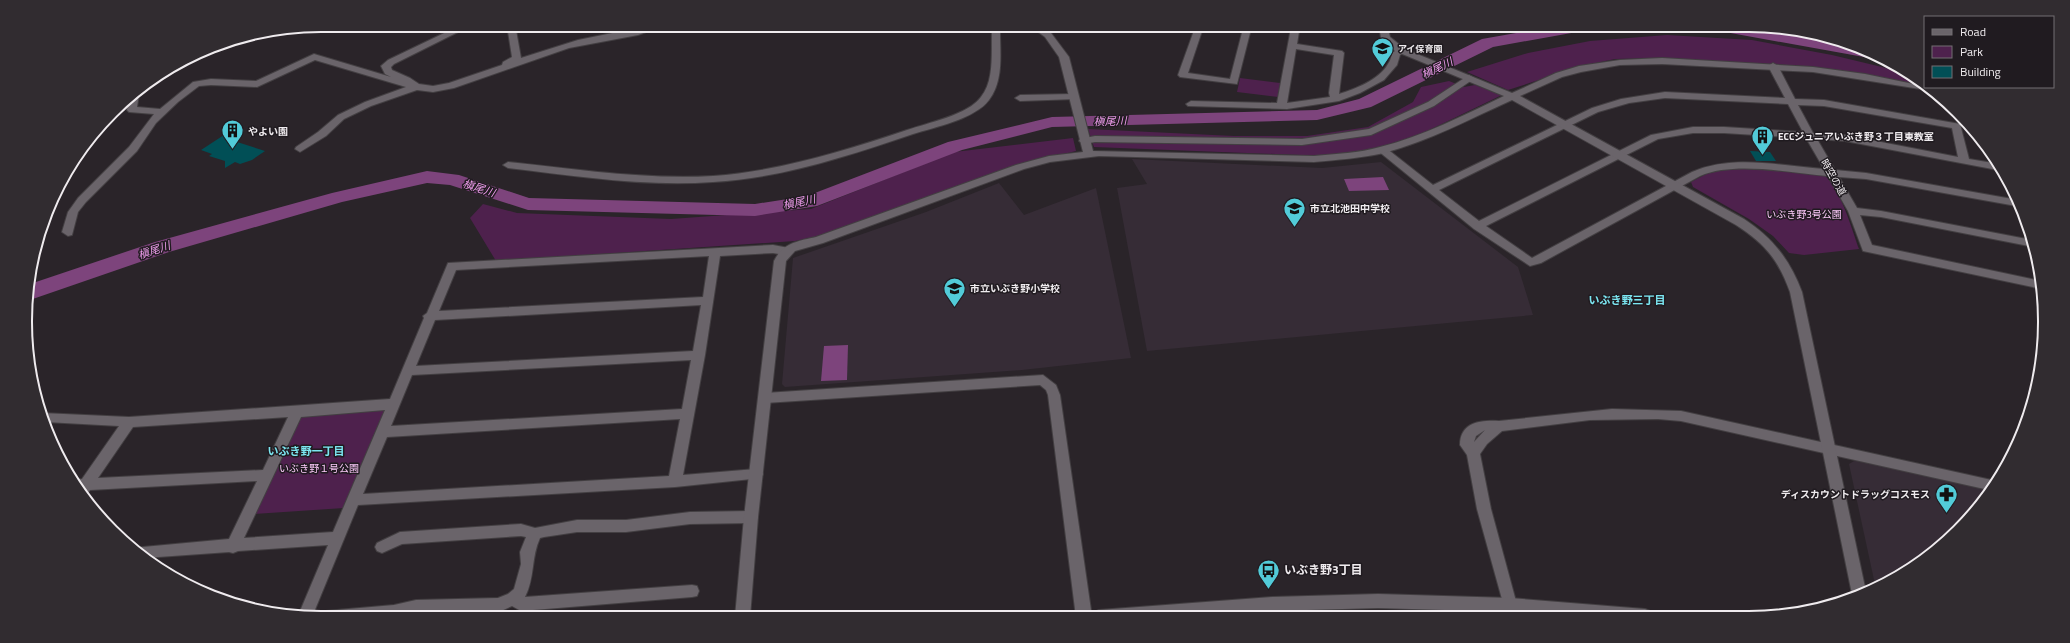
<svg xmlns="http://www.w3.org/2000/svg" width="2070" height="643" viewBox="0 0 2070 643" font-family="'Titillium Web','Noto Sans JP',sans-serif">
	<style>
		.built { fill: #362c36 }
		.green { fill: #4e214d }
		.water { fill: #7d447c }
		.lines { fill: none; stroke-linecap: round; stroke-linejoin: round }
		.river { fill: #7d447c; fill-rule: evenodd }
		.building { fill: #014f56 }
		.street-casing { stroke: #433f42; stroke-width: 2 }
		.secondary-casing { stroke: #433f42; stroke-width: 2 }
		.street { fill: #6a646a; fill-rule: evenodd }
		.secondary { fill: #6a646a; fill-rule: evenodd }
		.labels { text-anchor: middle; stroke-width: 3; stroke-linejoin: round; paint-order: stroke }
		.far-poi-label { font-size: 9px; font-weight: bold; fill: #efebee; stroke: #201b20; text-anchor: start }
		.poi-label { font-size: 10px; font-weight: bold; fill: #efebee; stroke: #201b20; text-anchor: start }
		.street-label { font-size: 10px; fill: #efebee; stroke: #201b20 }
		.park-label { font-size: 10px; fill: #fccafa; stroke: #201b20 }
		.water-label { font-size: 11px; font-style: italic; fill: #f09eee; stroke: #201b20 }
		.neighbourhood-label { font-size: 11px; font-weight: bold; fill: #7ce7f2; stroke: #201b20 }
		.near-poi-label { font-size: 12px; font-weight: bold; fill: #efebee; stroke: #201b20; text-anchor: start }
		.rim { fill: none; stroke: #efebee; stroke-width: 2 }
	</style>
	<rect width="100%" height="100%" fill="#2a2429"/>
	<!-- built -->
	<g class="built">
		<path d="M1132,159l190,9 59,-6 137,105 15,48 -386,36 -30,-163 30,-4z"/>
		<path d="M999,183l25,32 72,-27 35,170 -109,12 -237,17 -3,-3 11,-126 133,-46z"/>
		<path d="M1856,460l133,29 -45,55 -68,45 -27,-125z"/>
	</g>
	<!-- green -->
	<g class="green">
		<path d="M1667,35l85,5 80,15 79,19 14,12 -122,-20 -142,-8 -46,1 -29,6 -78,25 -41,-18 61,-19 62,-12z"/>
		<path d="M1240,78l40,5 -2,14 -41,-5z"/>
		<path d="M1449,81l15,6 11,-2 27,10 -81,39 -44,14 -51,8 -232,-9 -6,-18 146,7h73l61,-9 45,-25 8,-15z"/>
		<path d="M1073,138l3,13 -57,14 -199,71 -25,5 -299,20 -26,-43 13,-14 34,9 154,6 140,-10 143,-57z"/>
		<path d="M1735,168l87,6c17,9 30,56 37,75l-55,6 -15,-2 -16,-17 -24,-17 -56,-32 -2,-5 23,-12z"/>
		<path d="M387,406l-43,102 -90,6 48,-101z"/>
	</g>
	<!-- water -->
	<g class="water">
		<path d="M1383,177l6,13 -40,1 -5,-12z"/>
		<path d="M848,345l-1,35 -26,1 3,-35z"/>
	</g>
	<g class="lines">
		<!-- river -->
		<g class="river">
			<path d="M1561,25h35l-2,3 -6,2 -95,17 -122,60 -54,13 -265,7 -90,23 -145,56 -62,10 -227,-6 -78,-25 -23,-2 -85,19 -173,50 -142,49v-16l128,-43 177,-49 95,-22 32,4 70,23 226,6 52,-8 141,-54 104,-25 265,-7 42,-11 123,-60z"/>
			<path d="M1706,25h35l113,20 27,13 -6,1 -161,-29 -6,-2z"/>
		</g>
	</g>
	<!-- building -->
	<g class="building">
		<path d="M224,135l13,4 -3,2 31,10 -13,9 -12,4 -5,-2 -10,6v-7l-16,-5 3,-2 -11,-4z"/>
		<path d="M1750,151l20,1 6,9h-20z"/>
	</g>
	<g class="lines">
		<defs>
			<g id="street">
				<path d="M461,25h11l-78,39 -3,3 1,3 18,8 9,6 14,2 16,-3 53,-18 1,-3 9,-5 -5,-32h25l-16,5 5,28 57,-18 74,-15h13l-27,10 -69,13 -115,40 -21,4 -16,-2 -46,16 -27,13 -18,17 -26,16 -5,-3 1,-2 22,-15 20,-17 27,-13 41,-15 -91,-27 -58,27 -46,-2 -12,1 -21,16 -22,21 -19,28 -51,51 -8,10 -6,23 -4,1 -6,-4 6,-20 10,-14 51,-51 25,-33 -25,-2 -2,-2 2,-13 8,-5 2,2 -2,13 23,2 33,-27 18,-3 45,2 58,-27 77,23 -6,-3 -4,-8 7,-6z"/>
				<path d="M979,25h31l-10,5c0,23 4,50 -11,70 -14,19 -54,27 -76,34 -65,22 -131,44 -200,48 -68,5 -137,-6 -205,-14l-5,-3 5,-3c68,7 137,18 205,14 67,-5 131,-25 194,-46 20,-7 61,-15 74,-33 14,-17 10,-46 11,-67z"/>
				<path d="M1196,25h8l-16,48 42,6 14,-54h8l-15,59 -57,-7 -2,-2z"/>
				<path d="M1281,25h19l-3,19 45,7 2,2 -5,41c16,-5 40,-14 49,-30 3,-4 3,-8 5,-12l9,-4 5,3 -7,4 -3,10 -13,15 -24,13 -21,8 -52,8 -99,-3 -2,-2 5,-3 86,2 14,-75zM1296,49l38,6 -5,38 1,4 -43,6z"/>
				<path d="M1773,63l5,3 17,33 29,1 136,24 9,35 30,5 4,7 -158,-30 -28,-2 18,31 31,3 152,27 4,7 -156,-28 -27,-2 18,31 24,3 151,29 2,7 -153,-30 -21,-2 12,30 169,36 1,8 -179,-38 -15,-40 -20,-35c-38,-3 -93,-15 -128,0l-159,87 -11,3 -56,-37 -97,-79 5,-3 4,1 47,37 159,-77 29,-9 44,-7 120,6 -17,-32zM1665,98l123,6 15,28 -79,-5h-31l-42,8 -172,86 -40,-31 159,-78 31,-9zM1798,105l26,1 128,22 6,29 -113,-22 -32,-2zM1693,133h31l82,5 18,31c-43,-3 -91,-15 -132,3l-160,86 -46,-32 172,-87z"/>
				<path d="M1469,75l5,3 -2,2 -38,26 -63,29 -69,10 -207,-3 -11,2 -5,-3 1,-2 15,-3 207,3 67,-10 59,-27z"/>
				<path d="M1073,94l3,1v4l-56,2 -5,-3 5,-3z"/>
				<path d="M773,245l16,3 2,3 -6,4 -12,-2 -53,3 -15,99 -22,120 73,-6 5,1 2,4 -2,4 -86,9 -317,18 -44,107 80,-7 22,-5 82,-2 10,-4 6,-5 7,-25 -1,-12 6,-15 -5,-1 -119,8 -20,9 -5,-2 -2,-4 2,-4 23,-11 121,-8 14,4 42,-8h49l64,-8 61,-1 5,2 2,4 -2,4 -5,2 -61,1 -64,8h-49l-33,5 -4,1c-9,19 -5,40 -15,59l167,-12 5,1 2,5 -2,5 -5,1 -171,14 -9,-5 -13,6 -83,2 -19,4h-75l-24,-2 30,-71 -90,6 -5,2 -4,-1 -85,6 -12,-10 97,-9 28,-58 -167,9 -3,4 -5,1 -10,-15 10,-1 37,-53 -73,-4 -4,-9 87,4 261,-18 34,-81 -1,-2 4,-3 21,-50zM709,256l-6,41 -264,14 17,-41zM701,305l-8,46 -277,15 19,-46zM691,360l-9,49 -291,17 21,-51zM385,410l-52,122 -89,6 57,-121zM288,417l-25,53 -165,8 35,-51zM680,419l-11,57 -306,18 24,-57z"/>
				<path d="M1043,375l13,10 4,10 32,222h-16l-28,-222 -2,-5 -6,-5 -275,18 -5,-2 -1,-3 1,-3 5,-2z"/>
				<path d="M1612,409l69,2 315,70 -7,9 -308,-69 -23,-2 -68,1 -88,11 -15,13 -7,10 11,55 26,96 -2,5 -5,2 -5,-2 -28,-101 -10,-54 -7,-10c0,-23 21,-25 39,-24zM1485,430l-11,12 2,-6z"/>
			</g>
			<g id="secondary">
				<path d="M1029,25h10l12,8 18,24 24,94 221,5c22,-2 45,-3 66,-9 44,-11 84,-32 124,-51l-109,-45 -14,-13 -2,-13h8l3,12 15,12 107,44 44,-20 23,-7 41,-6 42,-2 151,9 52,7 63,13 5,4 -120,-19 -151,-8 -42,1 -39,7 -19,5 -42,19 224,123c29,19 46,41 58,73l64,300 -14,4v-2l-62,-302c-12,-33 -25,-48 -54,-67l-224,-125c-42,19 -83,41 -128,53 -23,5 -47,7 -70,9l-215,-6 -49,6 -26,7 -201,74 -28,8 -9,10 -28,256 -8,100h-15l9,-100 30,-256c9,-18 24,-20 42,-24l200,-72 33,-9 34,-4 -24,-95 -14,-20z"/>
				<path d="M1378,594l132,4 135,11 5,2 2,5h-90l-52,-4 -132,-4 -106,3 -78,6h-102l2,-5 5,-2 173,-13z"/>
			</g>
		</defs>
		<!-- street casing -->
		<use href="#street" class="street-casing"/>
		<!-- secondary casing -->
		<use href="#secondary" class="secondary-casing"/>
		<!-- street -->
		<use href="#street" class="street"/>
		<!-- secondary -->
		<use href="#secondary" class="secondary"/>
	</g>
	<!-- icons -->
	<defs>
		<symbol id="school-pin" viewBox="-11 -11 22 30"><path d="M0 17L-7.5 6A9.5 9.5 0 1 1 7.5 6Z" fill="#52cbd8" stroke="#201b20"/><path d="M0-5L7-2L0 1L-7-2ZM-4 1L0 2.5L4 1V4Q0 6-4 4Z" fill="#111"/></symbol>
		<symbol id="building-pin" viewBox="-11 -11 22 30"><path d="M0 17L-7.5 6A9.5 9.5 0 1 1 7.5 6Z" fill="#52cbd8" stroke="#201b20"/><path d="M-4-6H4V6H1V3H-1V6H-4ZM-2.5-4.3h1.7v1.8h-1.7ZM.8-4.3h1.7v1.8H.8ZM-2.5-1h1.7V.8h-1.7ZM.8-1h1.7V.8H.8Z" fill="#111"/></symbol>
		<symbol id="pharmacy-pin" viewBox="-11 -11 22 30"><path d="M0 17L-7.5 6A9.5 9.5 0 1 1 7.5 6Z" fill="#52cbd8" stroke="#201b20"/><path d="M-2-6h4v4h4v4h-4v4h-4v-4h-4v-4h4Z" fill="#111"/></symbol>
		<symbol id="bus-pin" viewBox="-11 -11 22 30"><path d="M0 17L-7.5 6A9.5 9.5 0 1 1 7.5 6Z" fill="#52cbd8" stroke="#201b20"/><path d="M-5-6H5V4H4V6H2V4H-2V6H-4V4H-5ZM-3.5-4V0h7V-4ZM-3.5 1.2v1.5H-2V1.2ZM2 1.2v1.5H3.5V1.2Z" fill="#111"/></symbol>
	</defs>
	<g fill-rule="evenodd">
		<use href="#school-pin" x="1370" y="36" width="25" height="34"/>
		<use href="#building-pin" x="220" y="118" width="25" height="34"/>
		<use href="#building-pin" x="1750" y="124" width="25" height="34"/>
		<use href="#school-pin" x="1282" y="196" width="25" height="34"/>
		<use href="#school-pin" x="942" y="276" width="25" height="34"/>
		<use href="#pharmacy-pin" x="1934" y="482" width="25" height="34"/>
		<use href="#bus-pin" x="1256" y="558" width="25" height="34"/>
	</g>
	<g class="labels">
		<!-- far-poi labels -->
		<g class="far-poi-label">
			<text x="1398" y="52">アイ保育園</text>
		</g>
		<!-- poi labels -->
		<g class="poi-label">
			<text x="248" y="135">やよい園</text>
			<text x="1778" y="140">ECCジュニアいぶき野３丁目東教室</text>
			<text x="1310" y="212">市立北池田中学校</text>
			<text x="970" y="292">市立いぶき野小学校</text>
			<text x="1930" y="498" text-anchor="end">ディスカウントドラッグコスモス</text>
		</g>
		<!-- street labels -->
		<g class="street-label">
			<text transform="translate(1834 177) rotate(60)" y="4">時空の道</text>
		</g>
		<!-- park labels -->
		<g class="park-label">
			<text x="1804" y="218">いぶき野3号公園</text>
			<text x="319" y="472">いぶき野１号公園</text>
		</g>
		<!-- water labels -->
		<g class="water-label">
			<text transform="translate(1437 68) rotate(-26)" y="4">槇尾川</text>
			<text transform="translate(1110 121) rotate(-2)" y="4">槇尾川</text>
			<text transform="translate(479 188) rotate(18)" y="4">槇尾川</text>
			<text transform="translate(799 202) rotate(-12)" y="4">槇尾川</text>
			<text transform="translate(154 250) rotate(-18)" y="4">槇尾川</text>
		</g>
		<!-- neighbourhood labels -->
		<g class="neighbourhood-label">
			<text x="1627" y="304">いぶき野三丁目</text>
			<text x="306" y="455">いぶき野一丁目</text>
		</g>
		<!-- near-poi labels -->
		<g class="near-poi-label">
			<text x="1284" y="574">いぶき野3丁目</text>
		</g>
	</g>
	<!-- crop -->
	<path d="M0 0H2070V643H0ZM321 32H1749A289 289 0 0 1 2038 321V322A289 289 0 0 1 1749 611H321A289 289 0 0 1 32 322V321A289 289 0 0 1 321 32Z" fill="#312c30" fill-rule="evenodd"/>
	<path class="rim" d="M321 32H1749A289 289 0 0 1 2038 321V322A289 289 0 0 1 1749 611H321A289 289 0 0 1 32 322V321A289 289 0 0 1 321 32Z"/>
	<!-- legend -->
	<rect x="1924" y="16" width="130" height="72" fill="#201b20" stroke="#736e72"/>
	<rect x="1932" y="29" width="20" height="6" fill="#6a646a" stroke="#736e72"/>
	<text x="1960" y="36" font-size="12" fill="#efebee">Road</text>
	<rect x="1932" y="46" width="20" height="12" fill="#4e214d" stroke="#736e72"/>
	<text x="1960" y="56" font-size="12" fill="#efebee">Park</text>
	<rect x="1932" y="66" width="20" height="12" fill="#014f56" stroke="#736e72"/>
	<text x="1960" y="76" font-size="12" fill="#efebee">Building</text>
</svg>
